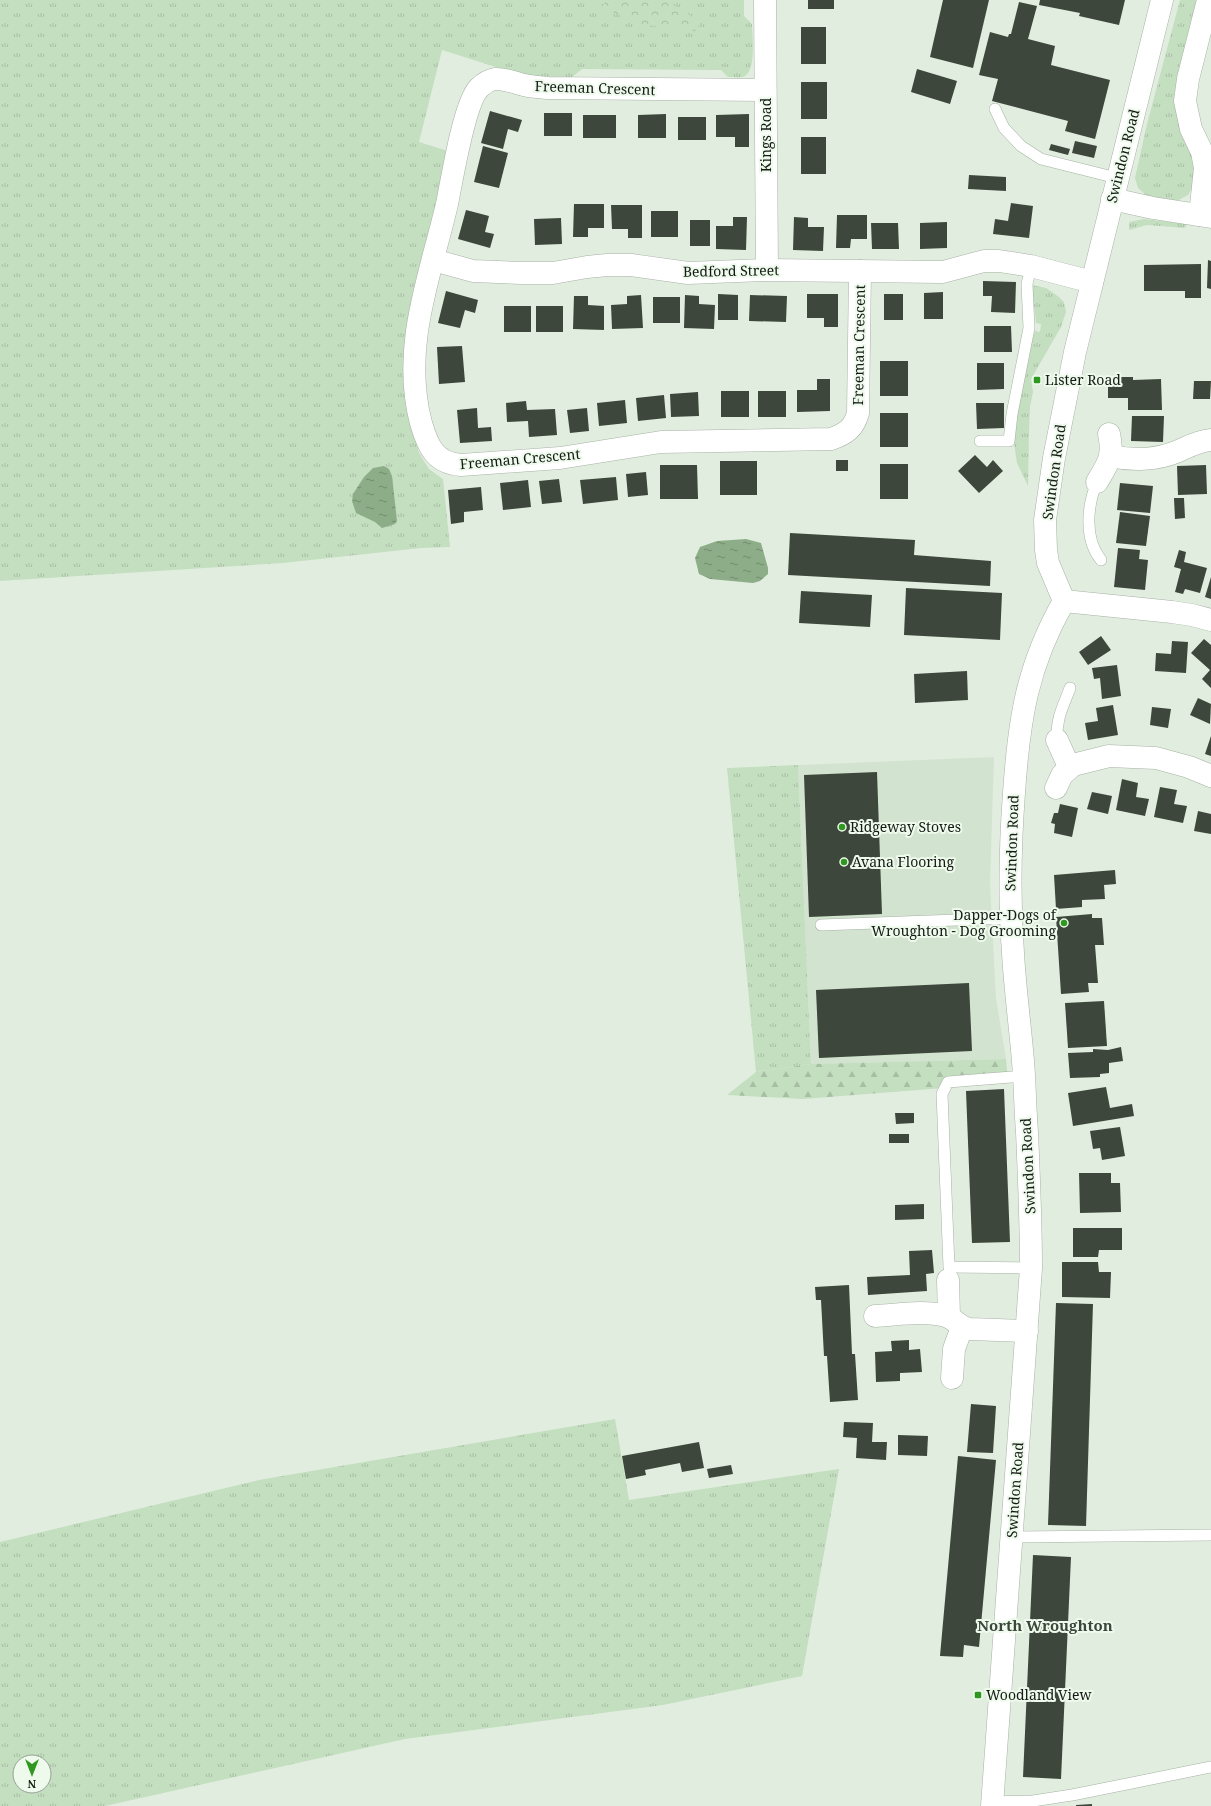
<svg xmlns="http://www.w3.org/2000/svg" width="1211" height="1806" viewBox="0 0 1211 1806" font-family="'Noto Serif',serif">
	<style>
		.built { fill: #d2e4d0 }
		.grass { fill: url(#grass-tufts); fill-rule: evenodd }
		.forest { fill: url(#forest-firs) }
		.park { fill: url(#park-crowns) }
		.water { fill: url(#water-ripples) }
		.building { fill: #3d473b }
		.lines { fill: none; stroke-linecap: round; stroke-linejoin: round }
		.service-casing { stroke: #a7b2a5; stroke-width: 12 }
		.minor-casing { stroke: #a7b2a5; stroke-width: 23 }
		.primary-casing { stroke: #a7b2a5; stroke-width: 23 }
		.service { stroke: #fff; stroke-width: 11 }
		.minor { stroke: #fff; stroke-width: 22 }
		.primary { stroke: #fff; stroke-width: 22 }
		.poi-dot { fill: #2f9820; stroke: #eefbec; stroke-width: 1.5 }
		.labels { text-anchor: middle; stroke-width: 4; stroke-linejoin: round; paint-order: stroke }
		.street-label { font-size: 14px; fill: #151a15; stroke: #eefbec }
		.poi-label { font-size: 14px; fill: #151a15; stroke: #eefbec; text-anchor: start }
		.neighbourhood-label { font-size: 15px; font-weight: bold; fill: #3c463b; stroke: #eefbec }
	</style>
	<defs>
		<pattern id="grass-tufts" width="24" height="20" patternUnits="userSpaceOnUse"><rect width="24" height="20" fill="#c4dec0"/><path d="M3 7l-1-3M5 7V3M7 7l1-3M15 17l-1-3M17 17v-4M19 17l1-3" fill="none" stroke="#a8bea4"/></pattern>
		<pattern id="forest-firs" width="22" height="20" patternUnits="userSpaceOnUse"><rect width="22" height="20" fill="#c4dec0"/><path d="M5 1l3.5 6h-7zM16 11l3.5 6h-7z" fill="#a8bea4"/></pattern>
		<pattern id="park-crowns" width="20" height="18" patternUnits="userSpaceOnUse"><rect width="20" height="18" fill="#c4dec0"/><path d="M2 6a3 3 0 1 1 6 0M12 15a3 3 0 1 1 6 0" fill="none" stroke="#a8bea4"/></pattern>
		<pattern id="water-ripples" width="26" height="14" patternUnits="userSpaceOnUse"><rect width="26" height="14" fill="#8cad87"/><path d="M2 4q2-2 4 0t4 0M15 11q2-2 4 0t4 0" fill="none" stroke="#718c6d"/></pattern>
	</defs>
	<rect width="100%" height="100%" fill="#e1eedf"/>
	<!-- built -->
	<path class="built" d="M994,757l-4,127 6,114 10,61 -195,5 -13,-299z"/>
	<!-- grass -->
	<g class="grass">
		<path d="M0,0h744v16l8,8c0,12 5,48 -9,53 -4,1 -11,0 -15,0l-7,-7 -139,-1 -10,8 -48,-1 -82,-26 -23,92 29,9 -18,81 -17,59 -7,41 5,91 8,30 10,16 14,10 7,68 -29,1 -138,15 -283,18z"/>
		<path d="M1180,0h21l-20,79 14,78 -1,28 -6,10 -13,7 -28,-6 -9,-8 -3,-10 12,-54z"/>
		<path d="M1144,219l43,5 -2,4 -38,-3 -18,5v-8z"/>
		<path d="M1032,285l14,3 13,9 5,5 2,10 -5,15 -30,52 2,13 -3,15 -1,25 -1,54 -11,-23 -3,-20 3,-22v-16l5,-31 13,-43 5,1 1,-8 -5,-1c0,-13 -5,-25 -4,-38z"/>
		<path d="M798,765l13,299 -55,8 -29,-304z"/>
		<path d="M615,1419l14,81 210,-31 -37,207 -139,29 -258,34 -300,67h-105v-264l259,-62zM20,1762h24v24h-24z"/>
	</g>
	<!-- forest -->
	<path class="forest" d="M1006,1059l2,24 -205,16 -76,-4 29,-23 55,-8z"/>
	<!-- park -->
	<path class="park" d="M607,0h63c7,12 22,13 30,24l-5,7 -57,-7 -36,-17z"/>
	<!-- water -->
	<g class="water">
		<path d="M384,466l5,3 3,7 5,45 -2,3 -13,4 -7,-6 -19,-9 -4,-12 1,-7 11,-17 9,-9z"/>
		<path d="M746,539l15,4 7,25v6l-8,7 -7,2 -43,-4 -11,-5 -4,-16 5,-11 17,-6z"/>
	</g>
	<!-- building -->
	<g class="building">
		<rect x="808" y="0" width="26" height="9"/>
		<path d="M943,0h46l-16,68 -43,-11z"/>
		<path d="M1040,0h85l-6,25 -40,-9 1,-3 -41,-8z"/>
		<path d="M1019,2l18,4 -9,33 27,7 -4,19 59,15 -15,59 -30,-8 3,-10 -76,-20 6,-22 -19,-4 11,-43 18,5 1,-3h2z"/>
		<rect x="801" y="27" width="25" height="37"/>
		<path d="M917,69l40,12 -7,23 -39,-12z"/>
		<rect x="801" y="82" width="26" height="37"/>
		<path d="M490,111l32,9 -4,12 -10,-3 -5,20 -22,-6z"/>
		<rect x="544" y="113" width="28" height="23"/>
		<path d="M666,114v24h-28v-23z"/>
		<path d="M749,114v33h-14v-10h-19v-22z"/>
		<rect x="583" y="115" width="33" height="23"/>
		<rect x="678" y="117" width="28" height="23"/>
		<rect x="801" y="137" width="25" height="37"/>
		<path d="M1075,141l22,5 -3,12 -22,-5z"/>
		<path d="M1051,144l19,5 -2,6 -19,-5z"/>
		<path d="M483,146l25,7 -9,35 -25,-6z"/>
		<path d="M969,175l37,2v14l-38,-2z"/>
		<path d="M1011,203l22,3 -4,32 -36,-4 2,-15 13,2z"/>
		<path d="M574,204h30v24h-16v9h-15z"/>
		<path d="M611,205h31v33h-14v-9h-16z"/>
		<path d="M466,210l23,6 -4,16 9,2 -4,14 -32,-9z"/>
		<rect x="651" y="211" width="27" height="26"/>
		<path d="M837,215h30v24h-16l-1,9h-14z"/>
		<path d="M733,217h14l-1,33 -30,-1v-23h17z"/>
		<path d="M794,217l14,1v9h16l-1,24 -30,-1z"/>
		<path d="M561,218l1,26 -27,1 -1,-26z"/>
		<rect x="690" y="220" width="20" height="26"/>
		<path d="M947,222v26l-27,1v-26z"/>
		<path d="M871,223h27l1,26h-27z"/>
		<path d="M1208,260l3,1v28l-4,-1z"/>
		<path d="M1201,264v34h-16v-7h-41v-26z"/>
		<path d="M983,281l33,1 -1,31 -24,-1 1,-16h-9z"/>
		<path d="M446,291l32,9 -3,13 -10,-3 -5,18 -22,-5z"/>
		<path d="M943,292v27h-19v-26z"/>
		<path d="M718,294l20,1v25h-20z"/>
		<path d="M807,294h31v33h-14v-9h-17z"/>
		<rect x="884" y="294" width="19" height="26"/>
		<path d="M641,295l2,33 -31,1 -1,-24 16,-1v-8z"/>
		<path d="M685,295l14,1v8l16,1 -1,24 -30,-1z"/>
		<path d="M750,295l37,1 -1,26 -37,-1z"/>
		<path d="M574,296h14v9l16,1v24l-31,-1z"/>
		<rect x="653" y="297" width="27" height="26"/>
		<rect x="504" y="306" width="27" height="26"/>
		<rect x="536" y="306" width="27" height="26"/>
		<path d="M984,326h27l1,26h-28z"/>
		<path d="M462,346l3,36 -26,2 -2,-37z"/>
		<rect x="880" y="361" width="28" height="35"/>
		<path d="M977,363h27v26l-27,1z"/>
		<path d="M1108,377h25v3l28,-1 1,31h-34v-12h-20z"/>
		<path d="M817,379h13v32l-33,1v-22h20z"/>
		<path d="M1194,381h17l-1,18h-17z"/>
		<rect x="721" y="391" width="28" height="26"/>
		<rect x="758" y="391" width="28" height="26"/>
		<path d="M698,392l1,24 -28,1 -1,-23z"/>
		<path d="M664,395l2,23 -28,3 -2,-23z"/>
		<path d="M625,400l2,23 -28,3 -2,-23z"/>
		<path d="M526,401l1,9 28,-1 2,26 -28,2 -1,-16 -21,1 -1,-19z"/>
		<path d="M976,403h28v25l-27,1z"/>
		<path d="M477,408l1,20 13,-1 1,14 -32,2 -3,-33z"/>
		<path d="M587,408l2,23 -19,2 -3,-23z"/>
		<rect x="880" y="413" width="28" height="34"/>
		<path d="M1132,416h32l-1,26 -32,-1z"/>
		<path d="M975,455l12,12 6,-7 10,11 -24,22 -21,-22z"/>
		<rect x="836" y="460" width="12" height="11"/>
		<rect x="720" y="461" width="37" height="34"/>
		<rect x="880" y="464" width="28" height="35"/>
		<path d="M660,465h37l1,34h-38z"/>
		<path d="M1206,465l1,29 -29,1 -1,-29z"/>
		<path d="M646,472l2,23 -20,2 -2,-23z"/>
		<path d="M616,477l2,23 -35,4 -3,-24z"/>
		<path d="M559,479l3,23 -20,2 -3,-23z"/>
		<path d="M528,480l3,27 -28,3 -3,-27z"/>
		<path d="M1120,483l33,3 -3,27 -33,-3z"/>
		<path d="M481,487l2,23 -19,2v10l-13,2 -3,-34z"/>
		<path d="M1174,498h10l1,20 -10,1z"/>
		<path d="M1120,512l30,4 -4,30 -30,-3z"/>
		<path d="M790,533l125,7 -1,15 77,6 -1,25 -202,-11z"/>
		<path d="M1118,548l22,2 -1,9 9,1 -3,30 -31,-3z"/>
		<path d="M1179,550l7,2 -2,10 23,6 -7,25 -15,-4 -2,5 -8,-2 6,-23 -7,-2z"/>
		<path d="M1211,577v22l-6,-2z"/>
		<path d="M906,588l96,5 -2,47 -96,-5z"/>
		<path d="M801,591l71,4 -2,32 -71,-4z"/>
		<path d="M1101,636l10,14 -23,15 -9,-13z"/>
		<path d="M1204,639l7,6v43l-9,-9 8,-9 -19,-17z"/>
		<path d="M1172,641l16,1 -2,31 -31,-2 1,-18 15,1z"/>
		<path d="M1117,665l4,31 -19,3 -2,-21 -6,1 -2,-11z"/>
		<path d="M967,671l1,29 -53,3 -1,-29z"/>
		<path d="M1198,698l13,6 -1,20 -20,-9z"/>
		<path d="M1113,705l5,30 -30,5 -3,-17 13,-2 -2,-13z"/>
		<path d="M1152,707l19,2 -3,19 -18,-3z"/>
		<path d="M1211,736v20l-6,-2z"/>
		<path d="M877,772l5,142 -73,3 -5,-142z"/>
		<path d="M1122,779l16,4 -2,14 13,2 -4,17 -29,-6z"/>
		<path d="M1160,787l17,3 -3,14 13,2 -4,17 -29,-6z"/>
		<path d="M1092,792l20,4 -4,18 -21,-5z"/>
		<path d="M1060,804l18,4 -6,29 -18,-4 1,-9 -4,-1 3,-10h4z"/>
		<path d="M1198,811l13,3v20l-17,-3z"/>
		<path d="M1115,870l1,14 -12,1 1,14 -23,1v7l-26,2 -2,-34z"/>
		<path d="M1092,914v4h10l2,27h-9l3,38h-10l1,9 -28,2 -5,-77z"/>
		<path d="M969,983l3,68 -153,7 -3,-68z"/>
		<path d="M1104,1001l3,45 -39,2 -3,-45z"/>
		<path d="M1121,1047l2,14 -14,2v10l-9,1v3l-30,1 -2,-25 25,-1v-3l15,1z"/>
		<path d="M1106,1087l4,21 22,-4 2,12 -61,10 -5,-33z"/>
		<path d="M1004,1089l6,153 -38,1 -6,-152z"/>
		<path d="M895,1113h19v10l-18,1z"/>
		<path d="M1120,1127l5,29 -23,4 -2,-12 -7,1 -3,-18z"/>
		<rect x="889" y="1134" width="20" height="9"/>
		<path d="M1079,1173h32v10h9l1,29 -41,1z"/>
		<path d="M924,1204v15l-29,1v-15z"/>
		<path d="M1073,1228h49v22h-23l-1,7h-25z"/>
		<path d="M932,1250l2,23 -8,1 1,17 -59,4 -1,-18 43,-2 -1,-24z"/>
		<path d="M1062,1262h36l1,10h12l-1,26 -48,-1z"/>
		<path d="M849,1285l3,69h3l3,46 -28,2 -3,-46h-3l-3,-56h-5l-1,-13z"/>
		<path d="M1056,1303l37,1 -7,222 -38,-1z"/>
		<path d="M909,1340v10l11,-1 2,23 -22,1v8l-24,1 -1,-30 17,-1 -1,-10z"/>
		<path d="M971,1404l25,2 -3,47 -26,-1z"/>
		<path d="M844,1422l29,1 -1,19h15l-1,18 -30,-2 1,-20 -14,-1z"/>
		<path d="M898,1435l30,1 -1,20 -29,-1z"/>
		<path d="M699,1442l5,26 -22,4 -2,-9 -35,7 1,5 -20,4 -4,-23z"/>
		<path d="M958,1456l38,4 -17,187 -15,-2 -1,12 -23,-1z"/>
		<path d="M731,1465l2,9 -24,4 -2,-9z"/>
		<path d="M1033,1555l38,2 -10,222 -38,-2z"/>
		<path d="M1092,1804v2h-16v-1z"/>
	</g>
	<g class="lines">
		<defs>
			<g id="service">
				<path d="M995,109l9,19 17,18 20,13 76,19"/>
				<path d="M980,441h29l3,-27 17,-86 -2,-44 4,-18"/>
				<path d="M1097,482c-10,24 -13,57 4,78"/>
				<path d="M1057,740c-1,-22 6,-33 13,-52"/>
				<path d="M821,925l190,-7"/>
				<path d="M1024,1076l-76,6 -6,12 7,173 82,1"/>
				<path d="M1011,1537l200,-2"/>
				<path d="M992,1802l41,-1 39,-6 139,-28"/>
			</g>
			<g id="minor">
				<path d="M765,0l2,270"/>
				<path d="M765,90l-217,-2c-8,-1 -16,-1 -24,-3 -9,-2 -20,-7 -29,-6 -6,1 -12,5 -16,9 -15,15 -27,92 -32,116 -17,73 -46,143 -26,219 7,24 14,40 40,42l99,-7 101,-16 170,-3c15,-5 23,-11 27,-26l2,-142"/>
				<path d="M1112,199l41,9 58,9"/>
				<path d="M1200,215l5,-47 -3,-16 -11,-23 -6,-28 3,-22 20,-79"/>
				<path d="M433,260l40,11 49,2h31l34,-6 20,-2h24l57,8 79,-3 176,2 41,-11h15l32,5 61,16"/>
				<path d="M1111,456c21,5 45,4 65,-4 12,-5 22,-11 35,-12"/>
				<path d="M1097,482c11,-18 17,-26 12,-48"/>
				<path d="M1064,601l108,11 20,3 19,5"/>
				<path d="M1057,740l9,20 7,5"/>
				<path d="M1056,788l6,-13 11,-10 36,-9 47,2 33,9 22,9"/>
				<path d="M948,1280l1,37"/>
				<path d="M875,1316c23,-1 48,-6 71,0 9,3 14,12 24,13l57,2"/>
				<path d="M952,1378l2,-29 8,-22"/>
			</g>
			<path id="primary" d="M992,1806l39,-538c0,-45 -2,-91 -4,-136 -2,-24 -2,-48 -4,-71 -3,-36 -8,-72 -10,-108 -4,-54 -3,-107 1,-160 5,-74 13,-127 50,-192l-16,-38 -2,-13 -1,-30 9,-62 21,-106 87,-352"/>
		</defs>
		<!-- service casing -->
		<use href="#service" class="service-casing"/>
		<!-- minor casing -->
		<use href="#minor" class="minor-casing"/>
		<!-- primary casing -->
		<use href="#primary" class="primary-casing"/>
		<!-- service -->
		<use href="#service" class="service"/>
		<!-- minor -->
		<use href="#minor" class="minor"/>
		<!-- primary -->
		<use href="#primary" class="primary"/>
	</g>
	<!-- markers -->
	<g class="poi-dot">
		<rect x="1033" y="376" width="8" height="8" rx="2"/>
		<circle cx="842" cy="827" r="4"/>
		<circle cx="844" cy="862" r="4"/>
		<circle cx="1064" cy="923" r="4"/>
		<rect x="974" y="1691" width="8" height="8" rx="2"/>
	</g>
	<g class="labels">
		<!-- street labels -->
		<g class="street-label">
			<text transform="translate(595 88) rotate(2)" y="5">Freeman Crescent</text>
			<text transform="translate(766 135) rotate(-90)" y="5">Kings Road</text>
			<text transform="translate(1123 156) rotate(-76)" y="5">Swindon Road</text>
			<text transform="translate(731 271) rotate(-1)" y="5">Bedford Street</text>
			<text transform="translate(859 345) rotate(-89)" y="5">Freeman Crescent</text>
			<text transform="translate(520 459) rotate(-5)" y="5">Freeman Crescent</text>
			<text transform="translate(1054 472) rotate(-82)" y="5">Swindon Road</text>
			<text transform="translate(1012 843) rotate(-88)" y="5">Swindon Road</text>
			<text transform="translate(1028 1166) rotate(-93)" y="5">Swindon Road</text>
			<text transform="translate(1015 1490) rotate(-86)" y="5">Swindon Road</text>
		</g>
		<!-- poi labels -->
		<g class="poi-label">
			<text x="1045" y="385">Lister Road</text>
			<text x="850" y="832">Ridgeway Stoves</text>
			<text x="852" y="867">Avana Flooring</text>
			<text x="1056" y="920" text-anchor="end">Dapper-Dogs of<tspan x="1056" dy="16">Wroughton - Dog Grooming</tspan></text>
			<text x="986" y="1700">Woodland View</text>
		</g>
		<!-- neighbourhood labels -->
		<g class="neighbourhood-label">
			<text x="1045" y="1631">North Wroughton</text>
		</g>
	</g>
	<!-- north arrow -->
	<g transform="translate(32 1774) rotate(180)"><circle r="19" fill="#eefbec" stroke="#97a196"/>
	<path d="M0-3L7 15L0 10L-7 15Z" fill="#2f9820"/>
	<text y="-6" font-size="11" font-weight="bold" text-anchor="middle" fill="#151a15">N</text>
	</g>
</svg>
